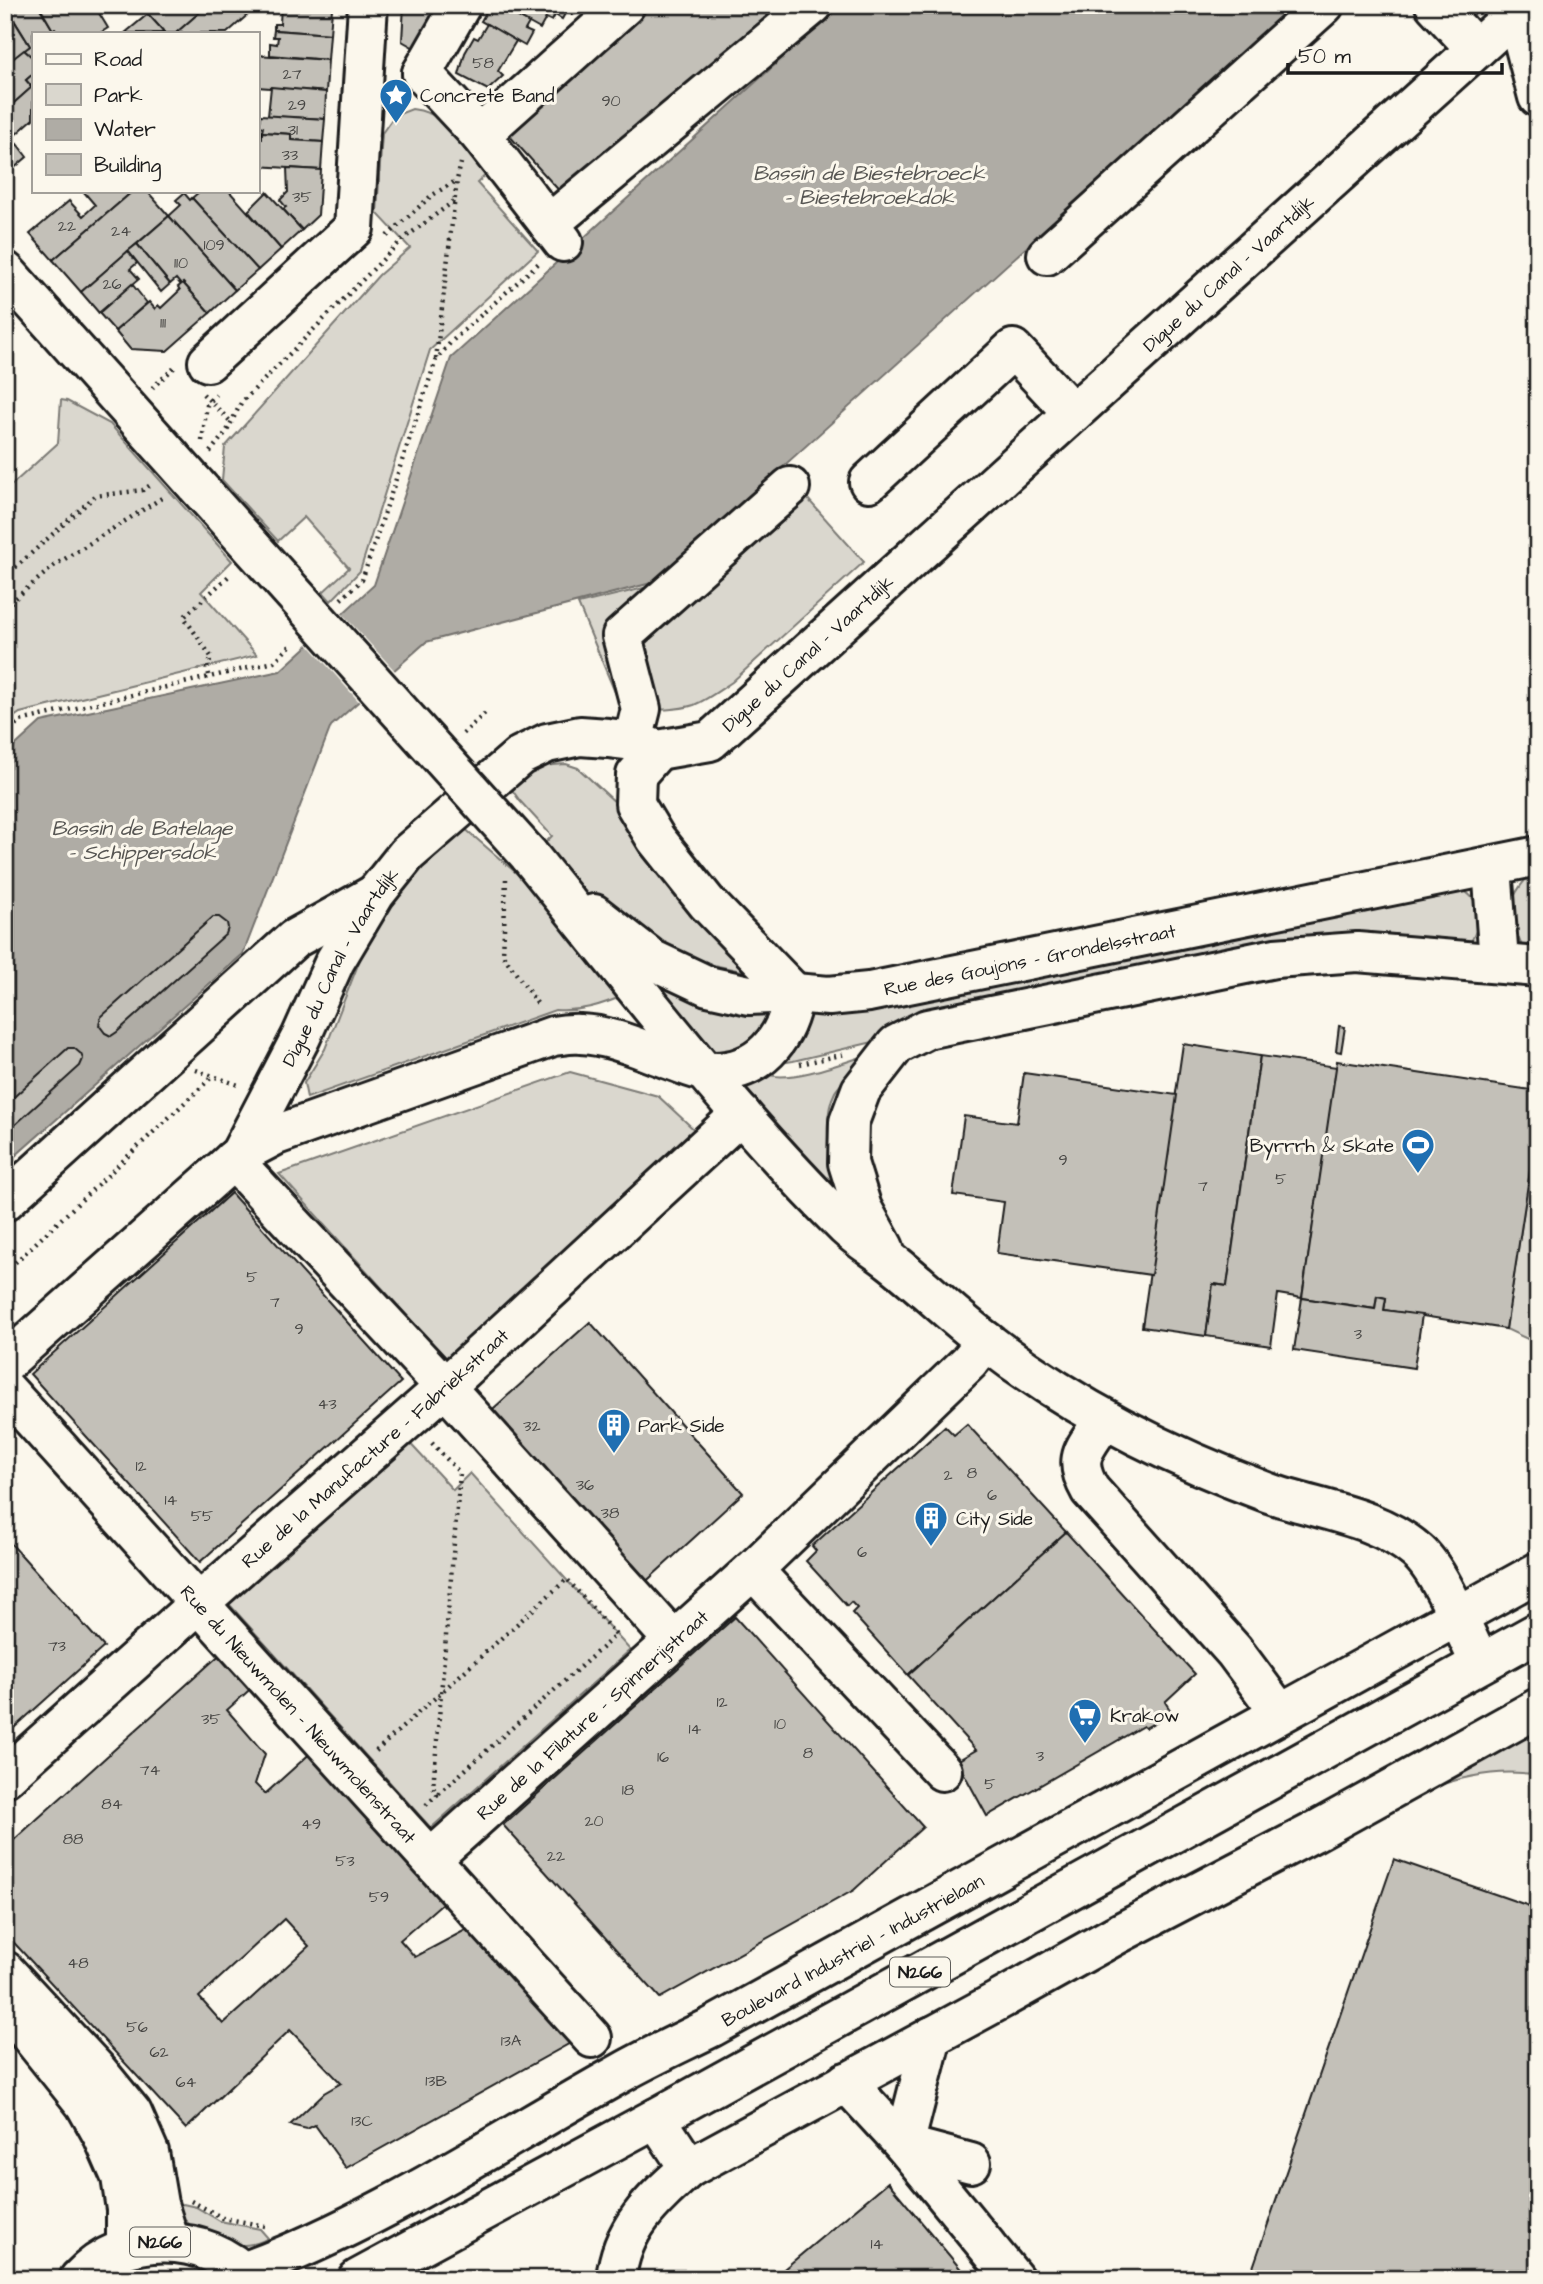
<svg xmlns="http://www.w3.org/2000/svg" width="1543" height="2284" viewBox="0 0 1543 2284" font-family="'Architects Daughter',sans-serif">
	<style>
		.green { fill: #dad7ce; stroke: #7b7a75; stroke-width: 2 }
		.water { fill: #afaca5; stroke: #74726e; stroke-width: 2 }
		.pier { fill: #fbf7ec }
		.building { fill: #c3c0b8; stroke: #1c1c1c; stroke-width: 2; fill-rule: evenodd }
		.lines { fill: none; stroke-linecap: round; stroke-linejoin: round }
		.minor-casing { stroke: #1c1c1c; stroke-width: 44 }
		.major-casing { stroke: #1c1c1c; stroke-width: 44 }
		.path { stroke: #1c1c1c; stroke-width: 4.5; stroke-dasharray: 2 5; stroke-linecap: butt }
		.minor { stroke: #fbf7ec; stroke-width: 38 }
		.major { stroke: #fbf7ec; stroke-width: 38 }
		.minor-bridge-casing { stroke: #1c1c1c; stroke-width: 44; stroke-linecap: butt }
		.minor-bridge { stroke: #fbf7ec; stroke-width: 38 }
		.labels { text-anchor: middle; stroke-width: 6; stroke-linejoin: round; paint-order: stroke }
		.number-label { font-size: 16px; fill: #464543 }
		.shield { fill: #fbf7ec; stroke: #5f5e5a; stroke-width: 2 }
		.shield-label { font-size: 18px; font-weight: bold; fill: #1c1c1c }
		.poi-label { font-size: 19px; fill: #1c1c1c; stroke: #fbf7ec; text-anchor: start }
		.street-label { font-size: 19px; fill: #1c1c1c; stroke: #fbf7ec }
		.water-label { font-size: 21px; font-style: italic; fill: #575653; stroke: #fbf7ec }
	</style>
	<rect width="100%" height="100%" fill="#fbf7ec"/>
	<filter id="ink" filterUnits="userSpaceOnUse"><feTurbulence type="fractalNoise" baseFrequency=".0143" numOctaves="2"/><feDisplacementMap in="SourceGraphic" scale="14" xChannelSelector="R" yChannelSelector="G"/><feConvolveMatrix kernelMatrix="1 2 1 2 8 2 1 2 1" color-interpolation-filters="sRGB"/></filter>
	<g filter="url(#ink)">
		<!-- green -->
		<g class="green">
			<path d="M412,109c33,2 56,40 77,63l-12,11 61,68 -108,99 -70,221 -29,30 -8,-9 26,-24 -45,-51 -26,24 -56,-61 3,-33 154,-172 31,-27 -33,-35 5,-80 12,-17z"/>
			<path d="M61,400l6,1 43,23 122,137 -31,31 56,63 -237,58 -15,10v-232l53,-48z"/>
			<path d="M782,470l82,92 -132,120c-12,8 -25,18 -38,23 -22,7 -49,4 -72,4l-44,-105 78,-19z"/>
			<path d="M566,764l12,4 52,48 121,157 -52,-11 -45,-18 -62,-44 -48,-56 8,-8 -32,-35 -17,-24 25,-10z"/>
			<path d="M456,821l93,80 76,94c-23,10 -45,17 -70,15l-248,88 -3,-15 21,-34 45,-115 35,-61z"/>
			<path d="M1538,867v87l-15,-6c-18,-38 -16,-52 15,-81z"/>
			<path d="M1458,887c27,14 25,35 11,58h-93l-503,97 -80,19 -19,3 28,-53z"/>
			<path d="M642,973l132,40 -30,38 -35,3z"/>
			<path d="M867,1055c-7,9 -27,29 -32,37 -15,29 -4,73 5,102l-100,-102 25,-19c19,12 81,-11 102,-18z"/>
			<path d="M570,1072l88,24 42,39 -252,226 -169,-187z"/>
			<path d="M1538,1118v226l-32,-15z"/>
			<path d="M405,1438l48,52 17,-17 160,177 -199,178 -211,-234z"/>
			<path d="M1538,1726v49c-46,-8 -87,5 -130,21z"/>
			<path d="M183,2204l13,3 24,14 40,8 8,9c-32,19 -77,-4 -95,-32z"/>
		</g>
		<!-- water -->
		<path class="water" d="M841,5h454l-640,577 -229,60 -95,84 -88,228 -238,211v-410l36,-33 239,-51 94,-86 77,-227z"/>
		<!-- pier -->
		<path class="pier" d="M340,611l57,62 -36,31 -55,-62z"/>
		<!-- building -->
		<g class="building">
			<path d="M5,5h33l15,25 2,-1 3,4h-25v25l-9,-8 6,-4z"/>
			<path d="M40,5h54l14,23 -8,5h-42l-3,-4 -2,1 -14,-24z"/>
			<path d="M158,5h50l-32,28h-11l-17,-19z"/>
			<path d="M208,5h51l-32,28h-51z"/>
			<path d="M281,5l51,3 -2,26 -56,-4v-6h6z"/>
			<path d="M404,5h37l-25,44 -14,-8z"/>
			<path d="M490,5h7l32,18 -4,7 7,3 -7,13 -44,-25z"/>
			<path d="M497,5h42l16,10 -3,6 -6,-3 -6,11z"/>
			<path d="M539,5h45l-11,10 -6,-5 -5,9z"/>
			<path d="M647,5h137l-220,191 -57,-63z"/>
			<path d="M148,14l17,19h-40z"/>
			<path d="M15,22l15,24 -17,13 -8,-11v-20z"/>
			<path d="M487,24l29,17 -18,30 5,5 -15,14 -29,-15 6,-22 9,-16 4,2z"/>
			<path d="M274,30l56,4 -2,26 -58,-5v-12l7,1 1,-7h-5z"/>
			<path d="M24,50l9,8v16l-7,6 6,7 -27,24v-46z"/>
			<path d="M257,55l71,5 -2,32 -69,-5z"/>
			<path d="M33,74v45l-28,25v-33l27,-24 -6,-7z"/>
			<path d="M271,87l55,5 -1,27 -57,-3z"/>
			<path d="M260,115l65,4 -2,23 -32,-2v-6l-29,-2 1,-5 -4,-1z"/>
			<path d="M262,132l29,2v6l32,2 -2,28 -64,-4v-27h5z"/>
			<path d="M7,142l5,6 5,-4 10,13 -22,19z"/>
			<path d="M287,168l34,2 -3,45 -16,15 -19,-21 3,-2 -6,-7 8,-8z"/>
			<path d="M83,191h50l-80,69 -23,-26 39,-33 14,15 12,-11z"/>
			<path d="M133,191h14l22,25 -88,76 -28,-32z"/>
			<path d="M200,191h29l52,58 -23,21 -66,-72z"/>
			<path d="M267,192l35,38 -21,19 -33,-38z"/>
			<path d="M184,193l6,7 2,-2 66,72 -23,20 -66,-74 12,-11 -5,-5z"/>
			<path d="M169,216l66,74 -25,23 -27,-30 -2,2 -5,-6 -6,5 -33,-40z"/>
			<path d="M137,244l33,40 -9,8 -33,-41z"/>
			<path d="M128,251l9,12 -7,6 9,10 -40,34 -18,-21z"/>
			<path d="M183,283l27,30 -43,38 -37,-2 -15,-18 34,-29 6,7 3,-4 3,3 19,-18 -2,-3z"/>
			<path d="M132,284l15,19 -32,28 -16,-18z"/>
			<path d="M213,917h6l8,6 1,5 -2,6 -109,98 -6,4 -6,-3 -6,-8 2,-8z"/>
			<path d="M1339,1026l6,1 -4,25 -5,-1z"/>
			<path d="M1183,1044l77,12 -33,230 -14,-2 -7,52 -64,-9z"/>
			<path d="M68,1048h6l7,6 2,5 -3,7 -75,68v-29z"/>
			<path d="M1260,1056l77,11 -35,231 -24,-4 -7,52 -65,-10 7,-52 14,2z"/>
			<path d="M1337,1061l201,30v27l-32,211 -122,-19 2,-12 -9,-2 -2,13 -73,-11z"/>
			<path d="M1024,1073l153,22 -26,180 -154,-22 7,-51 -51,-7 11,-79 53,7z"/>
			<path d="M231,1193l170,189 -201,180 -170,-188z"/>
			<path d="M1377,1296l9,2 -2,12 38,5 -8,53 -120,-18 8,-52 73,11z"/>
			<path d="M590,1322l153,171 -103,94 -155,-171z"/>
			<path d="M967,1424l99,108 -158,143 -56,-62 5,-5 -6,-6 -4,4 -41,-45 10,-10 -4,-5 133,-120 9,9z"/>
			<path d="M1066,1532l129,142 -30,28 7,11 -27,15 -2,-2 -156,90 -30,-55 19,-11 -68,-75z"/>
			<path d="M5,1537l99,110 -99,89z"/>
			<path d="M735,1617l188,210 -69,63 -194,108 -157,-173z"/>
			<path d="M225,1650l31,34 -29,26 38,44 -10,30 10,10 49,-44 133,149 -47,41 15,17 58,-31 101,115 -228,127 -31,-43 -8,4 -17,-4 34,-32 17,-10 -51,-53 -104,99 -181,-196v-85zM284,1919l25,27 -86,78 -24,-27z"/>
			<path d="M1394,1859l144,50v347l-8,23h-281z"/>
			<path d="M888,2182l81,97h-197z"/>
		</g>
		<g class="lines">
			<defs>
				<g id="minor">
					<path d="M1435,5l41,44"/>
					<path d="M1516,13l22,84"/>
					<path d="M422,73l58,62 83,107"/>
					<path d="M422,73l39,-68"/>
					<path d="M480,135l145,-130"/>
					<path d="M549,224l264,-219"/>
					<path d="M1047,255l277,-250"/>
					<path d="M5,271l191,214"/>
					<path d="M208,362l146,-134 14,-223"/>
					<path d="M869,482l144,-133 60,64"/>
					<path d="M633,741l8,-32 -19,-73 168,-149"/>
					<path d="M658,750l-22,25 -1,29 21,35 51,64 87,90"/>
					<path d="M528,854c103,127 202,258 318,373 14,13 31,23 46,35 32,25 61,54 94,79 84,65 182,115 283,152 48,17 108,23 148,58 23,19 48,83 63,112"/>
					<path d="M1492,867l7,95"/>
					<path id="s1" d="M594,914l59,46 55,26 41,9 45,-2 35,3 40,-4 669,-136"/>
					<path d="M240,1154l36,-19 277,-99c9,-1 19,-3 27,-2 30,1 60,15 88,25 13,4 28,12 41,13 50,2 78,-33 85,-79"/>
					<path d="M233,1160l212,227 229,254"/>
					<path d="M5,1201l289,-262 79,-44"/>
					<path d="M884,1248l-22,-40 -14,-45 1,-41 12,-32 35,-45 31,-16 348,-71 82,-6 181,15"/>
					<path id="s2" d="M5,1363l235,-209 61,-117 34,-76 40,-67 32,-40 113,-98 27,-13 33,-7 28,2 25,3 25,9 52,-9 815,-736"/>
					<path id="s3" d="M5,1389l587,649"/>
					<path d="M1104,1419c-18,30 -33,37 -14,71l144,161 46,62"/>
					<path d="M753,1570l189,201"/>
					<path id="s4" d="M5,1777l193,-173 247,-217 296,-273"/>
					<path id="s5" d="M432,1858l321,-288 216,-208 17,-21"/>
					<path d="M5,1971l91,98 36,44 17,39 9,52 12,38"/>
					<path d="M16,2018l69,86 18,32 18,41 5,32v39"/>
					<path d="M846,2082l58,63 28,-109"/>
					<path d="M971,2163l-67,-18 110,134"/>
					<path d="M689,2168l307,-166 120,-67 196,-102 226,-125"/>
					<path d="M616,2279c5,-51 37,-79 73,-111l-33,-50"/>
				</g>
				<g id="major">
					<path id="s6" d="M243,2272c134,-49 254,-130 378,-199 30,-17 61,-31 91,-46l826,-455"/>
					<path d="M79,2279c45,-49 126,-48 171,0"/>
					<path d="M358,2279l298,-161 882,-486"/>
				</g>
			</defs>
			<!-- minor casing -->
			<use href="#minor" class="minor-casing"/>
			<!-- major casing -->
			<use href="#major" class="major-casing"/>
			<!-- path -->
			<g class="path">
				<path d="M387,236l44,-40 26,-16"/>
				<path d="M436,359l21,-179 4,-17"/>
				<path d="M152,388l24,-22"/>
				<path d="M203,394l28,28"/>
				<path d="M202,441l5,-36 9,-10"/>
				<path d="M210,452l17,-21 14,-28 161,-163 52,-39"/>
				<path d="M5,577l90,-81 48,-6 9,-6"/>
				<path d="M341,599l21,-19 74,-220 15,-18 89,-80"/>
				<path d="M5,607l50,-42 110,-69"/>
				<path d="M209,675l-2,-9 5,-8 -28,-41 47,-43"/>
				<path d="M5,734l15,-13 254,-59 19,-19"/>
				<path d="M463,734l22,-21"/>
				<path d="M506,879l-3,76 36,51"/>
				<path d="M800,1064l46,-10"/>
				<path d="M196,1070l45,16"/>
				<path d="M5,1272l208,-196"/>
				<path d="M376,1751l191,-172 49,56 -179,160"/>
				<path d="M426,1805l11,-10 -4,-8 27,-314 -30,-32"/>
				<path d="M191,2201l32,17 42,8"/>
			</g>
			<!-- minor -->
			<use href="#minor" class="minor"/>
			<!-- major -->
			<use href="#major" class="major"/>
			<defs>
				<path id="minor-bridge" d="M196,485l332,369"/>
			</defs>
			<!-- minor-bridge casing -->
			<use href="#minor-bridge" class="minor-bridge-casing"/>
			<!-- minor-bridge -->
			<use href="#minor-bridge" class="minor-bridge"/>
		</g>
	</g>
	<!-- icons -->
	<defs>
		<symbol id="sight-pin" viewBox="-11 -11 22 30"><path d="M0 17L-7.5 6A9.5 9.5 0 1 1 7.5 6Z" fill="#1f6fb2" stroke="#fbf7ec"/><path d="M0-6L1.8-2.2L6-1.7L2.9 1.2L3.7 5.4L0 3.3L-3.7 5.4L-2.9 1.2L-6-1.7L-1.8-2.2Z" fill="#fff"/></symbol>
		<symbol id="stadium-pin" viewBox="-11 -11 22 30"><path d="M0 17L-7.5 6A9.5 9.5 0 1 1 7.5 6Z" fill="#1f6fb2" stroke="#fbf7ec"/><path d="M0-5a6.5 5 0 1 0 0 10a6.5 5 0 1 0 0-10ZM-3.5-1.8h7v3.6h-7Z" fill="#fff"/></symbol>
		<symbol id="building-pin" viewBox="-11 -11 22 30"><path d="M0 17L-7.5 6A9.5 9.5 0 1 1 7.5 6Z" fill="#1f6fb2" stroke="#fbf7ec"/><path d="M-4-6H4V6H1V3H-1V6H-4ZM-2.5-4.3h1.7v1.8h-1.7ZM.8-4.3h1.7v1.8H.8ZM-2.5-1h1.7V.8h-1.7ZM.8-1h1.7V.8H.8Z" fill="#fff"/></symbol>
		<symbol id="supermarket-pin" viewBox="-11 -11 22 30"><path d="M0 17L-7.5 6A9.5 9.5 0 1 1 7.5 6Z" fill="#1f6fb2" stroke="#fbf7ec"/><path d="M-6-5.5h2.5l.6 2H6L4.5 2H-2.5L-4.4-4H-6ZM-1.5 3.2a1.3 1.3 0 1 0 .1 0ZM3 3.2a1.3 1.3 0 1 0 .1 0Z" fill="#fff"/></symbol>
	</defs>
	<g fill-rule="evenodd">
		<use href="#sight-pin" x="377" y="76" width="38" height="52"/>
		<use href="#stadium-pin" x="1399" y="1126" width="38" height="52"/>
		<use href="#building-pin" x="595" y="1406" width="38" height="52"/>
		<use href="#building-pin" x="912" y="1499" width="38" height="52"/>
		<use href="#supermarket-pin" x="1066" y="1696" width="38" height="52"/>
	</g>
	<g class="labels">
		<!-- number labels -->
		<g class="number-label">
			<text x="483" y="68">58</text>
			<text x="292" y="79">27</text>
			<text x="611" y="106">90</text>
			<text x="297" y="110">29</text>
			<text x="293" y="135">31</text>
			<text x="290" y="160">33</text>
			<text x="302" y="202">35</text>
			<text x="67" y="231">22</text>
			<text x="121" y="236">24</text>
			<text x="214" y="250">109</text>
			<text x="181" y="268">110</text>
			<text x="112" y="289">26</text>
			<text x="163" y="328">111</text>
			<text x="1063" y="1165">9</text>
			<text x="1281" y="1184">5</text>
			<text x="1203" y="1191">7</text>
			<text x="252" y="1282">5</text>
			<text x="275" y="1307">7</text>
			<text x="299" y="1334">9</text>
			<text x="1358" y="1339">3</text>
			<text x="327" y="1409">43</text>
			<text x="532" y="1431">32</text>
			<text x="141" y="1471">12</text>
			<text x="972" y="1478">8</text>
			<text x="948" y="1480">2</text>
			<text x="585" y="1490">36</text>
			<text x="992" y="1500">6</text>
			<text x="171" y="1505">14</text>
			<text x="610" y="1518">38</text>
			<text x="202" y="1521">55</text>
			<text x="862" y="1557">6</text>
			<text x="57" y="1651">73</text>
			<text x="722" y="1707">12</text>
			<text x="211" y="1724">35</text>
			<text x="780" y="1729">10</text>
			<text x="695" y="1734">14</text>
			<text x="808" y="1758">8</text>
			<text x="1040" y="1761">3</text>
			<text x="663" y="1762">16</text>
			<text x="150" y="1775">74</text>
			<text x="990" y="1789">5</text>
			<text x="628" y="1795">18</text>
			<text x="112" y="1809">84</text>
			<text x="594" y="1826">20</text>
			<text x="311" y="1829">49</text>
			<text x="73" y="1844">88</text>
			<text x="556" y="1861">22</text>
			<text x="345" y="1866">53</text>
			<text x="379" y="1902">59</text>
			<text x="78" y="1968">48</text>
			<text x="137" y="2032">56</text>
			<text x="511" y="2046">13A</text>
			<text x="159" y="2057">62</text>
			<text x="436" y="2086">13B</text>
			<text x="186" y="2087">64</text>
			<text x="362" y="2126">13C</text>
			<text x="877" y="2249">14</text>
		</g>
		<!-- shield labels -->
		<g class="shield">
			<rect x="890" y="1957.5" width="60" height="29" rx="5"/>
			<rect x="130" y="2227.5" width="60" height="29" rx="5"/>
		</g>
		<g class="shield-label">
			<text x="920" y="1978">N266</text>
			<text x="160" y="2248">N266</text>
		</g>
		<!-- poi labels -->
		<g class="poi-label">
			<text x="420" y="102">Concrete Band</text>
			<text x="1394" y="1152" text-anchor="end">Byrrrh &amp; Skate</text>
			<text x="638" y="1432">Park Side</text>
			<text x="956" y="1525">City Side</text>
			<text x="1110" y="1722">Krakow</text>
		</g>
		<!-- street labels -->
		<g class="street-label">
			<text dy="7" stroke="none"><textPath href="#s2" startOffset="1703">Digue du Canal - Vaartdijk</textPath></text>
			<text dy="7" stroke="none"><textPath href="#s2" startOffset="1136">Digue du Canal - Vaartdijk</textPath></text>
			<text dy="7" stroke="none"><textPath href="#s1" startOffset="462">Rue des Goujons - Grondelsstraat</textPath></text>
			<text dy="7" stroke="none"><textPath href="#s2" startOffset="527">Digue du Canal - Vaartdijk</textPath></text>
			<text dy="7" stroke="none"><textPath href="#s4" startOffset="495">Rue de la Manufacture - Fabriekstraat</textPath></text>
			<text dy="7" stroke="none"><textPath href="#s3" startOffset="438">Rue du Nieuwmolen - Nieuwmolenstraat</textPath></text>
			<text dy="7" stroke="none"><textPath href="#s5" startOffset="215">Rue de la Filature - Spinnerijstraat</textPath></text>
			<text dy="7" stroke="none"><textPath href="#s6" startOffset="690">Boulevard Industriel - Industrielaan</textPath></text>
		</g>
		<!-- water labels -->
		<g class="water-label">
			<text x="869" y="180">Bassin de Biestebroeck<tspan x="869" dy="24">- Biestebroekdok</tspan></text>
			<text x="142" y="835">Bassin de Batelage<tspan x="142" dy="24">- Schippersdok</tspan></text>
		</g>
	</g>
	<!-- margin -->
	<rect width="1543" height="2284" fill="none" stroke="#fbf7ec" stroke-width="28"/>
	<rect x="14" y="14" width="1515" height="2256" fill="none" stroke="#1c1c1c" stroke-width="2.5" filter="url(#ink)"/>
	<!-- legend -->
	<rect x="32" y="32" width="228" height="161" fill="#fbf7ec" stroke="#a29f99" stroke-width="2"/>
	<rect x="46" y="54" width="35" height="10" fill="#fbf7ec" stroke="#a29f99" stroke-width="2"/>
	<text x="94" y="66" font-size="21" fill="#1c1c1c">Road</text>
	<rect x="46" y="84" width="35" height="21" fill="#dad7ce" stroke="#a29f99" stroke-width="2"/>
	<text x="94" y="102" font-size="21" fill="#1c1c1c">Park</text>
	<rect x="46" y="119" width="35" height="21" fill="#afaca5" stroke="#a29f99" stroke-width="2"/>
	<text x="94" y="136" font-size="21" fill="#1c1c1c">Water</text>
	<rect x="46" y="154" width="35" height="21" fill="#c3c0b8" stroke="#a29f99" stroke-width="2"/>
	<text x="94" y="172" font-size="21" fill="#1c1c1c">Building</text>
	<!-- scale -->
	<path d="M1288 63v10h214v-10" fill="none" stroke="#1c1c1c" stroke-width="3.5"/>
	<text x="1298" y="63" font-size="21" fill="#1c1c1c" stroke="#fbf7ec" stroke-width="5" paint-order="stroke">50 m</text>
</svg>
